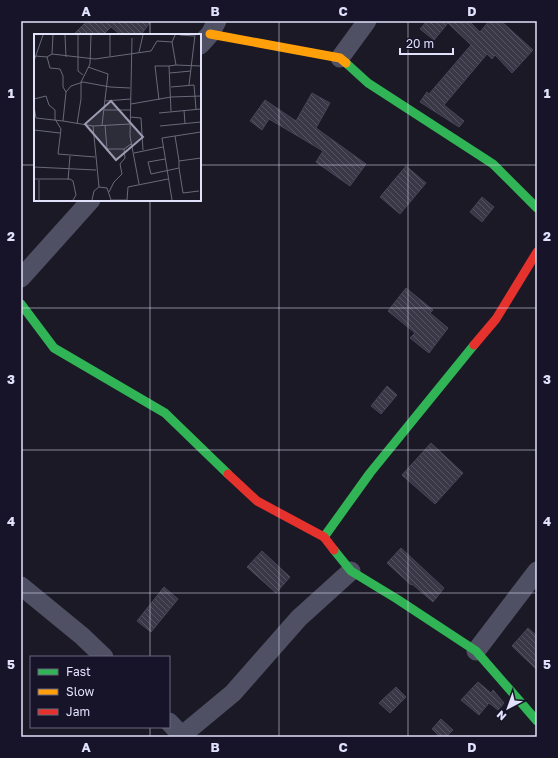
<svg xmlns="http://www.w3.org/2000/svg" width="558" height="758" viewBox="0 0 558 758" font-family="'Golos Text',sans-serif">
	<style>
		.building { fill: url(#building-back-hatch); stroke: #474557 }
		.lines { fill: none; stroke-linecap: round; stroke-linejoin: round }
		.street { stroke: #505064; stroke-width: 19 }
		.fast { stroke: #30b455; stroke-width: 9 }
		.slow { stroke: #ff9f0a; stroke-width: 9 }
		.jam { stroke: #e5322d; stroke-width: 9 }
		.grid { fill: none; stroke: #e2e1fc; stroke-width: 1; stroke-opacity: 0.55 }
		.inset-road { fill: none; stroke: #6a697b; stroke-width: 1 }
		.view { fill: #9c9bb1; fill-opacity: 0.15; stroke: #9c9bb1; stroke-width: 2 }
		.inset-edge { fill: none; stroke: #e2e1fc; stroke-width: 2 }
		.neatline { fill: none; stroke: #e2e1fc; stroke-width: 1.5 }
		.grid-label { font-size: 13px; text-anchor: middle; font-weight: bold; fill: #e2e1fc }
	</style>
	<defs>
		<pattern id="building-back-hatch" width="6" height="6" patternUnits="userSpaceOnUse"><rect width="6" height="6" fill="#3a3846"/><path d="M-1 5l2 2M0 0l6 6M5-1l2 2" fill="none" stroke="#565462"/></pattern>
	</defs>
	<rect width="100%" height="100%" fill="#1a1925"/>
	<!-- building -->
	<g class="building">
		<path d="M87,21h64l-10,14h-20l-10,-8 -8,8h-30z"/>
		<path d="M427,21h42l11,11 9,-11h12l32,29 -21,23 -17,-18 -3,4 -5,-5 -43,51 20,16 -5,6 -39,-25 7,-10 2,2 42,-49 -23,-22 -14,17 -14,-11z"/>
		<path d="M312,93l18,10 -14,25 50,36 -16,22 -34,-24 7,-11 -54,-32 -7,11 -12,-9 15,-21 31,21z"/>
		<path d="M406,166l20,17 -26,31 -20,-17z"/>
		<path d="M482,197l12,10 -12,15 -12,-10z"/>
		<path d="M406,288l27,22 -3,3 18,15 -19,25 -19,-15 5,-5 -27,-22z"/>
		<path d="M387,386l10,9 -16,19 -10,-8z"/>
		<path d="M431,443l32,30 -28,31 -33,-29z"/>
		<path d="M401,548l43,40 -11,14 -21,-18 -1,1 -24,-22z"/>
		<path d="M262,551l28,26 -14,16 -29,-26z"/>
		<path d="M164,587l14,12 -27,33 -14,-11z"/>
		<path d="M528,628l9,8v34l-25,-24z"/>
		<path d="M478,682l13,11 2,-3 11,13 -6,7 -9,-7 -10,12 -18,-15z"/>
		<path d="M396,687l10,10 -16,16 -11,-10z"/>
		<path d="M441,719l12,11 -7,7h-6l-8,-8z"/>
	</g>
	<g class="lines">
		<!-- street -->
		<g class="street">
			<path d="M200,45l10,-11 7,-13"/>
			<path d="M340,58l27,-37"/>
			<path d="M21,278l70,-78"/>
			<path d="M21,586l61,50 22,21"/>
			<path d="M476,651l61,-80"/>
			<path d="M169,722l13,14"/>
			<path d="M180,737l53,-44 66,-75 52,-47"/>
		</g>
		<!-- fast -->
		<g class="fast">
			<path d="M346,63l22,20 125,81 44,44"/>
			<path d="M21,304l33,44 111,65 63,61"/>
			<path d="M324,537l46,-64 104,-128"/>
			<path d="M334,550l17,21 46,28 79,52 61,70"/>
		</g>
		<!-- slow -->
		<path class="slow" d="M210,34l130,24 6,5"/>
		<!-- jam -->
		<g class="jam">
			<path d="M474,345l22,-26 41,-67"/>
			<path d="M228,474l29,27 67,36 10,13"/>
		</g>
	</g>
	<!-- grid -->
	<path class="grid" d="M150,21v14M279,21v716M408,21v716M21,165h14M200,165h337M150,200v457M21,308h516M21,450h516M21,593h516M150,727v10"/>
	<!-- overview -->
	<g transform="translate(34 34)">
		<rect width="167" height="167" fill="#1a1925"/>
		<path class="inset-road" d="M19,1l-1,19 43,5 56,-8 6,-10 15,1 3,-7M31,1l1,22M44,1v36l5,4M76,1v21M146,1l14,1M98,4l-2,98 9,48M138,8l4,23 25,1M105,18l4,-17M1,22l12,1 5,-3M13,23l3,11 10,1 3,7v11l3,5M0,27l9,-26M54,33l20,7 -6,51M136,39l21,-2M155,51l6,-50M137,53l23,-2 2,24M0,65l12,-3 3,9 6,5v9l6,10 -3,25 37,3M125,66l-4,-34h14M71,67l26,-2M97,70l40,-7 30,-1M0,72l2,12 27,3 3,-29 5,-6 12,-4 27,5 20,1M70,76h27M150,76l1,14M137,77l-2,-45 7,-1M125,79l42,-4M96,83l11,1 2,32M29,87l30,5 37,-2M43,90l4,-25v-17l9,-18 1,-29M71,91l2,24h17l7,-5M126,92l41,-4M0,96l26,3M141,102l4,25M100,119l29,-6M131,125l-17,3 3,12 28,-6v-7l22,-3M0,133l62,3M145,134l4,25 16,-2M0,145h36l3,2 3,14 -3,5M34,146l2,-24M65,153l8,1 4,12M75,158l5,-10 8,-8 -2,-10 5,-6 -1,-9M5,166v-20M58,166l2,-9 5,-4 -6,-61M77,166h16M93,166l1,-13 40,-8M138,166l-10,-62 39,-6"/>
		<path class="view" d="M77,67l32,36 -27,23 -31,-36z"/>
		<rect width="167" height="167" class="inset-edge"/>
	</g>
	<!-- border -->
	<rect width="558" height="758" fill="none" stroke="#17142a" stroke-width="44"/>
	<!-- legend -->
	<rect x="30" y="656" width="140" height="72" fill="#17142a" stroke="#68667e"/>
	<rect x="38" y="669" width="20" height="6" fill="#30b455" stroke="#68667e"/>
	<text x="66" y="676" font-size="12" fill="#e2e1fc">Fast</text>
	<rect x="38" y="689" width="20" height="6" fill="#ff9f0a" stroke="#68667e"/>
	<text x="66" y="696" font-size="12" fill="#e2e1fc">Slow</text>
	<rect x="38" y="709" width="20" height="6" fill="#e5322d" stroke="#68667e"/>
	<text x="66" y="716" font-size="12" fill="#e2e1fc">Jam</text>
	<!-- north arrow -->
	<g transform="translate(508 708) rotate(221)" stroke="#17142a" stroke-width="3" paint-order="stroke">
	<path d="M0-3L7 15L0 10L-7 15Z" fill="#e2e1fc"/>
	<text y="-6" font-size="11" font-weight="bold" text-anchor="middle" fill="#e2e1fc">N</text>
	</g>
	<!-- scale -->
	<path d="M400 48v6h53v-6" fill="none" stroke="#e2e1fc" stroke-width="2"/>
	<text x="406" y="48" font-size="12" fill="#e2e1fc" stroke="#17142a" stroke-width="3" paint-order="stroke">20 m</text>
	<rect x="22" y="22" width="514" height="714" class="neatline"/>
	<g class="grid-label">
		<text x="86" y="16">A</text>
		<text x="215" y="16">B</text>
		<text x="343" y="16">C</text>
		<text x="472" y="16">D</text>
		<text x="11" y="98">1</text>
		<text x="547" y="98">1</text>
		<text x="11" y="241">2</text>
		<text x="547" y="241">2</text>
		<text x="11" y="384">3</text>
		<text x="547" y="384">3</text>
		<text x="11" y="526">4</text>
		<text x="547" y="526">4</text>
		<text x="11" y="669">5</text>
		<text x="547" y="669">5</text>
		<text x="86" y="752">A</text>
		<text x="215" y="752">B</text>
		<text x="343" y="752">C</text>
		<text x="472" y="752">D</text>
	</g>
</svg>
